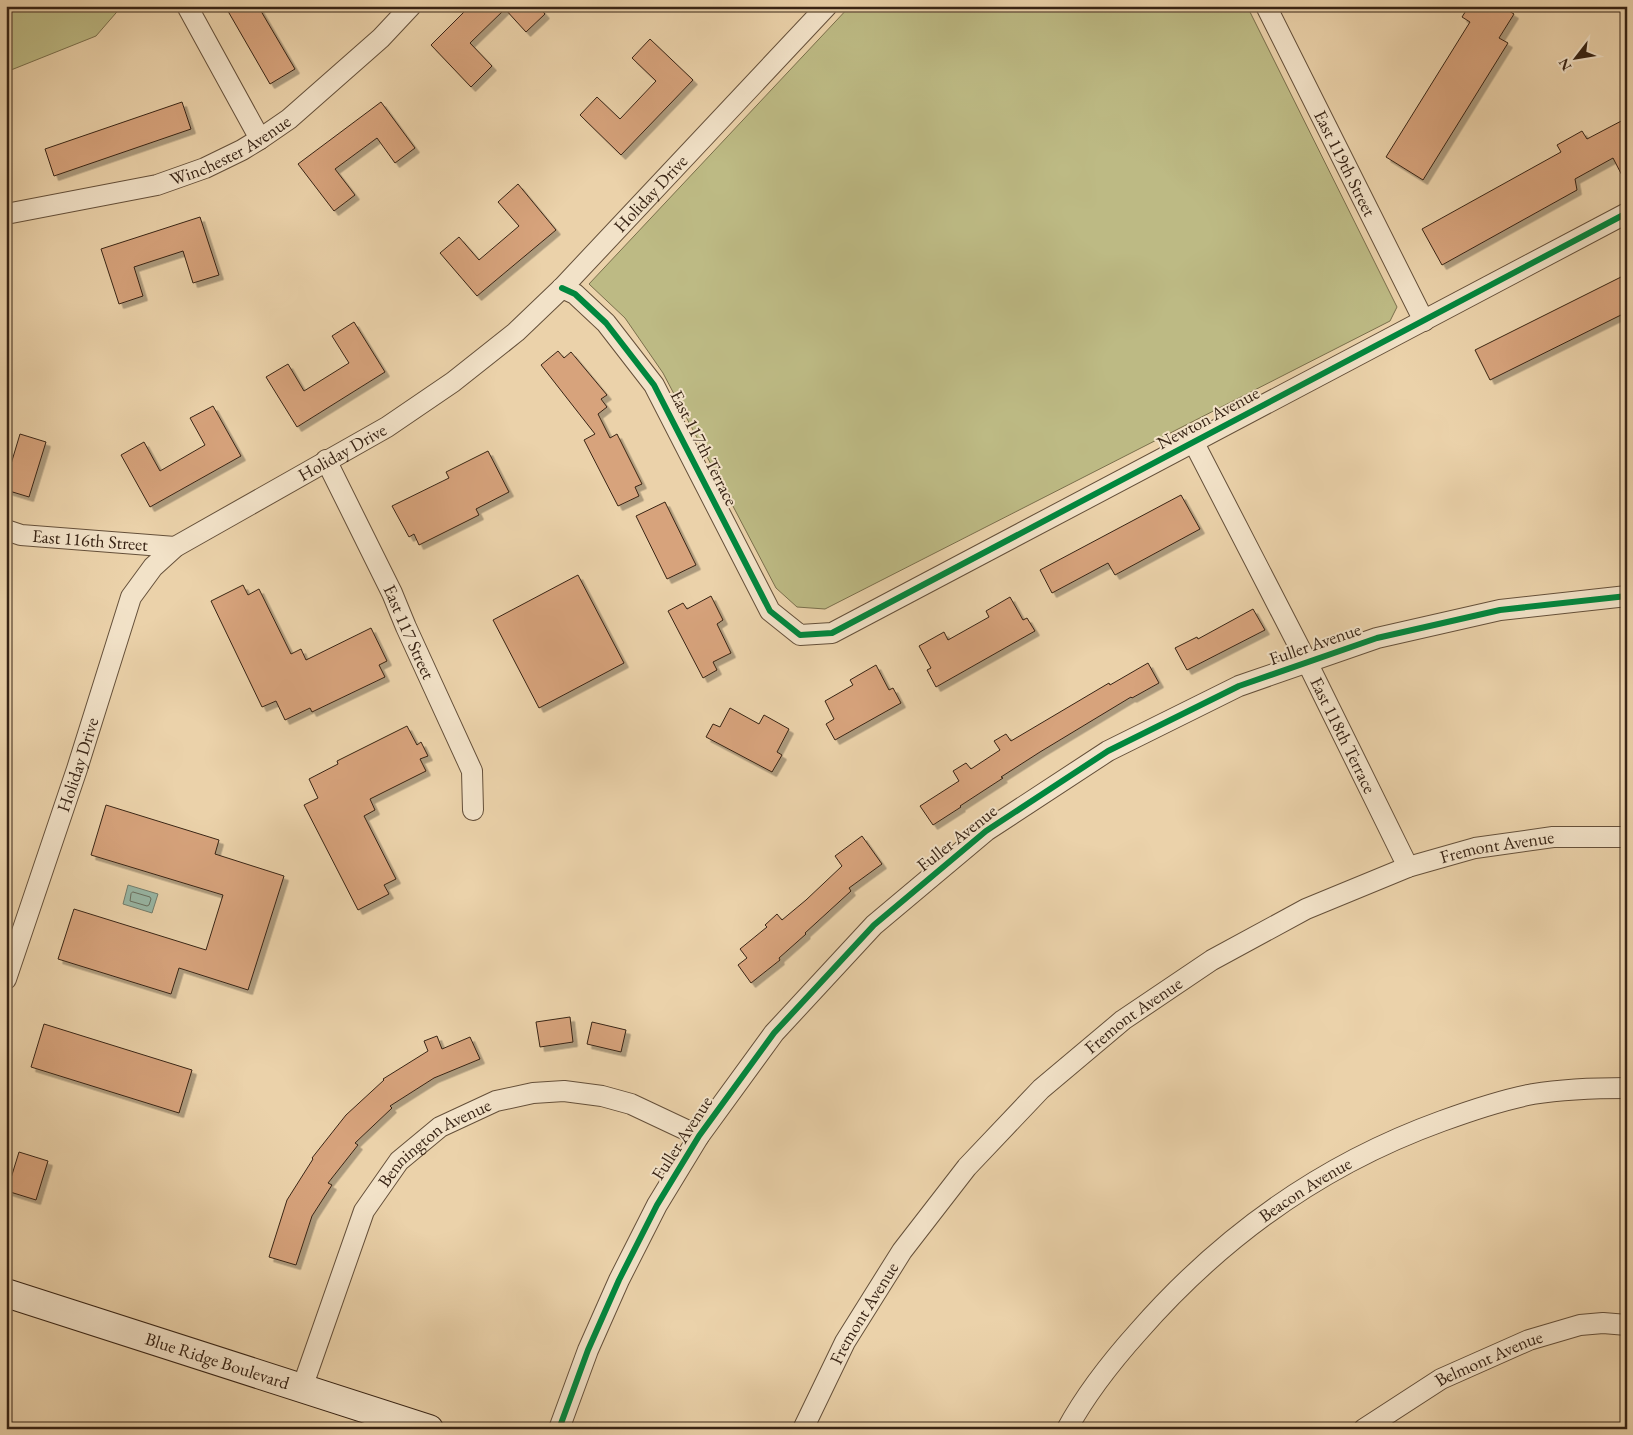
<svg xmlns="http://www.w3.org/2000/svg" width="1633" height="1435" viewBox="0 0 1633 1435" font-family="'EB Garamond',serif">
	<style>
		.green { fill: #bdba84; stroke: #7a6f4c }
		.water { fill: #98b8a7; stroke: #727d6d }
		.lines { fill: none; stroke-linecap: round; stroke-linejoin: round }
		.shore { stroke: #686e5e; stroke-width: 1 }
		.building { fill: #d7a37c; stroke: #382415; filter: url(#shadow) }
		.minor-casing { stroke: #65503a; stroke-width: 22 }
		.secondary-casing { stroke: #382415; stroke-width: 30 }
		.minor { stroke: #f2e2c8; stroke-width: 20 }
		.secondary { stroke: #f2e2c8; stroke-width: 28 }
		.cycleway-casing { stroke: #f2e2c8; stroke-width: 9 }
		.cycleway { stroke: #00873e; stroke-width: 6 }
		.labels { text-anchor: middle; stroke-width: 4; stroke-linejoin: round; paint-order: stroke }
		.street-label { font-size: 18px; fill: #382415; stroke: #f2e2c8 }
	</style>
	<defs>
		<filter id="shadow"><feDropShadow dx="4.5" dy="4.5" stdDeviation="0" flood-color="#0004"/></filter>
	</defs>
	<rect width="100%" height="100%" fill="#ebd2aa"/>
	<filter id="stains"><feTurbulence type="fractalNoise" baseFrequency=".004" numOctaves="4"/><feColorMatrix values="0 0 0 0 .2 0 0 0 0 .09 0 0 0 0 .02 0 0 0 .5 -.17"/></filter>
	<radialGradient id="worn" r=".72"><stop offset=".6" stop-color="#630" stop-opacity="0"/><stop offset="1" stop-color="#630" stop-opacity=".3"/></radialGradient>
	<!-- green -->
	<g class="green">
		<path d="M6,6h116l-26,30 -90,36z"/>
		<path d="M850,6h397l150,301 -7,14 -565,288 -28,-2 -21,-19 -113,-215 -38,-55 -36,-34z"/>
	</g>
	<!-- water -->
	<path class="water" d="M128,885l30,9 -6,19 -29,-9z"/>
	<g class="lines">
		<!-- shore -->
		<path class="shore" d="M133,892l17,5 1,2 -2,6 -2,1 -17,-5 1,-7z"/>
	</g>
	<!-- building -->
	<g class="building">
		<path d="M225,6h33l37,63 -25,15z"/>
		<path d="M470,6h68l7,8 -19,18 -21,-23 -35,34 22,23 -21,21 -40,-42z"/>
		<path d="M1469,6h32l13,8 -15,24 9,5 -85,137 -37,-23 84,-135 -8,-5z"/>
		<path d="M650,39l43,41 -72,75 -41,-40 17,-18 23,22 36,-38 -24,-23z"/>
		<path d="M182,102l9,27 -137,47 -9,-27z"/>
		<path d="M381,102l34,46 -20,15 -18,-25 -42,31 20,26 -21,16 -36,-47z"/>
		<path d="M1627,118v67l-14,-27 -38,21 2,11 -135,75 -20,-36 139,-77 -4,-7 25,-14 5,8z"/>
		<path d="M518,184l38,46 -79,66 -37,-43 19,-16 20,23 40,-34 -21,-24z"/>
		<path d="M200,217l19,58 -26,8 -10,-32 -49,16 9,29 -24,8 -18,-55z"/>
		<path d="M1627,274v38l-137,68 -15,-30z"/>
		<path d="M354,322l31,50 -88,55 -31,-50 22,-13 16,27 45,-28 -17,-27z"/>
		<path d="M558,351l6,7 7,-6 36,43 -6,4 6,8 -9,7 12,24 7,-4 25,50 -7,3 4,9 -21,10 -34,-66 11,-6 -54,-69z"/>
		<path d="M213,406l28,50 -91,51 -29,-52 23,-13 16,29 45,-26 -15,-27z"/>
		<path d="M20,434l26,8 -17,55 -23,-7v-27l5,1z"/>
		<path d="M488,451l21,41 -33,17 3,6 -60,30 -5,-11 -5,3 -17,-31 57,-28 -3,-6z"/>
		<path d="M1181,495l19,34 -85,46 -7,-12 -56,30 -12,-23z"/>
		<path d="M665,502l31,63 -29,14 -31,-63z"/>
		<path d="M578,575l46,88 -85,45 -46,-88z"/>
		<path d="M243,585l5,10 11,-6 32,65 10,-5 5,11 65,-32 16,33 -8,4 6,12 -73,35 -2,-4 -25,12 -9,-19 -14,6 -51,-106z"/>
		<path d="M711,596l12,24 -6,4 14,29 -18,9 4,8 -14,8 -35,-67 15,-8 4,6z"/>
		<path d="M1010,597l13,23 4,-2 8,13 -99,56 -9,-17 4,-2 -12,-22 25,-14 4,8 41,-23 -3,-6z"/>
		<path d="M1253,609l12,21 -78,40 -12,-22 22,-11 1,2z"/>
		<path d="M1148,663l11,20 -27,15 -1,-1 -91,55 -39,25 2,1 -43,28 1,1 -28,18 -13,-19 39,-25 -6,-10 13,-8 5,6 29,-19 -6,-9 12,-7 5,7 98,-58 1,2z"/>
		<path d="M876,665l13,25 4,-2 8,15 -66,37 -9,-16 8,-5 -9,-18 28,-16 -3,-5z"/>
		<path d="M730,708l29,16 5,-9 25,14 -12,23 5,3 -10,17 -66,-35 7,-13 7,3z"/>
		<path d="M407,726l10,19 4,-3 7,14 -8,3 6,12 -56,28 5,11 -11,6 32,63 -12,6 5,9 -31,16 -54,-105 14,-7 -9,-19 29,-15 -1,-3z"/>
		<path d="M106,805l113,35 -4,14 69,22 -36,114 -69,-22 -8,26 -113,-35 16,-50 132,41 17,-55 -132,-40z"/>
		<path d="M862,836l20,28 -33,24 2,3 -46,42 1,1 -27,24 1,2 -29,23 -13,-18 9,-7 -7,-9 27,-22 -2,-2 12,-11 5,6 24,-20 36,-34 -7,-10z"/>
		<path d="M570,1017l3,25 -33,5 -4,-25z"/>
		<path d="M592,1022l34,8 -5,22 -34,-8z"/>
		<path d="M44,1024l148,46 -13,43 -148,-46z"/>
		<path d="M437,1036l5,13 28,-12 10,22 -46,19 -44,28 2,2 -37,35 3,2 -30,38 4,2 -20,31 -16,49 -27,-8 18,-57 26,-41 -1,-1 34,-43 38,-35 -1,-1 45,-28 -4,-10z"/>
		<path d="M19,1152l29,9 -12,39 -29,-9z"/>
	</g>
	<g class="lines">
		<defs>
			<g id="minor">
				<path d="M187,6l73,133"/>
				<path id="s1" d="M1266,6l158,315"/>
				<path id="s2" d="M6,214l151,-29 48,-17 37,-18 18,-11 29,-20 92,-81 30,-32"/>
				<path d="M562,288l13,6 31,29 48,62 116,226 30,24 32,-2 795,-420"/>
				<path id="s3" d="M1194,443l113,219 101,205"/>
				<path id="s4" d="M326,460l66,133 14,34 66,144 1,39"/>
				<path id="s5" d="M6,530l15,5 154,12"/>
				<path id="s6" d="M6,979l71,-210 54,-172 22,-30 22,-20 212,-120 66,-45 63,-50 46,-44 265,-282"/>
				<path id="s7" d="M302,1388l62,-177 35,-50 41,-34 56,-26 37,-8 31,-2 38,5 29,8 68,32"/>
				<path d="M559,1429l29,-79 31,-70 38,-75 42,-69 75,-103 100,-108 112,-94 122,-80 131,-65 138,-48 123,-28 127,-14"/>
				<path id="s8" d="M803,1429l42,-87 57,-91 65,-84 74,-78 82,-69 89,-60 94,-51 102,-42 67,-19 78,-11h74"/>
				<path id="s9" d="M1067,1429c19,-35 45,-68 71,-97 83,-95 185,-168 304,-211 30,-11 59,-21 91,-27 31,-5 62,-6 94,-6"/>
				<path id="s10" d="M1364,1429l77,-50 88,-39 51,-15 23,-2 24,2"/>
			</g>
			<g id="secondary">
				<path id="s11" d="M6,1293l423,136"/>
			</g>
		</defs>
		<!-- minor casing -->
		<use href="#minor" class="minor-casing"/>
		<!-- secondary casing -->
		<use href="#secondary" class="secondary-casing"/>
		<!-- minor -->
		<use href="#minor" class="minor"/>
		<!-- secondary -->
		<use href="#secondary" class="secondary"/>
		<defs>
			<g id="cycleway">
				<path d="M562,288l13,6 31,29 48,62 116,226 30,24 32,-2 795,-420"/>
				<path d="M559,1429l29,-79 31,-70 38,-75 42,-69 75,-103 100,-108 112,-94 122,-80 131,-65 138,-48 123,-28 127,-14"/>
			</g>
		</defs>
		<!-- cycleway casing -->
		<use href="#cycleway" class="cycleway-casing"/>
		<!-- cycleway -->
		<use href="#cycleway" class="cycleway"/>
	</g>
	<g class="labels">
		<!-- street labels -->
		<g class="street-label">
			<text dy="6" stroke="none"><textPath href="#s2" startOffset="235">Winchester Avenue</textPath></text>
			<text dy="6" stroke="none"><textPath href="#s1" startOffset="176">East 119th Street</textPath></text>
			<text dy="6" stroke="none"><textPath href="#s6" startOffset="1066">Holiday Drive</textPath></text>
			<text transform="translate(1208 418) rotate(-28)" y="6">Newton Avenue</text>
			<text transform="translate(704 448) rotate(63)" y="6">East 117th Terrace</text>
			<text dy="6" stroke="none"><textPath href="#s6" startOffset="661">Holiday Drive</textPath></text>
			<text dy="6" stroke="none"><textPath href="#s5" startOffset="85">East 116th Street</textPath></text>
			<text dy="6" stroke="none"><textPath href="#s4" startOffset="191">East 117 Street</textPath></text>
			<text transform="translate(1315 644) rotate(-19)" y="6">Fuller Avenue</text>
			<text dy="6" stroke="none"><textPath href="#s3" startOffset="328">East 118th Terrace</textPath></text>
			<text dy="6" stroke="none"><textPath href="#s6" startOffset="226">Holiday Drive</textPath></text>
			<text transform="translate(957 838) rotate(-38)" y="6">Fuller Avenue</text>
			<text dy="6" stroke="none"><textPath href="#s8" startOffset="941">Fremont Avenue</textPath></text>
			<text dy="6" stroke="none"><textPath href="#s8" startOffset="536">Fremont Avenue</textPath></text>
			<text transform="translate(682 1138) rotate(-57)" y="6">Fuller Avenue</text>
			<text dy="6" stroke="none"><textPath href="#s7" startOffset="288">Bennington Avenue</textPath></text>
			<text dy="6" stroke="none"><textPath href="#s9" startOffset="341">Beacon Avenue</textPath></text>
			<text dy="6" stroke="none"><textPath href="#s8" startOffset="131">Fremont Avenue</textPath></text>
			<text dy="6" stroke="none"><textPath href="#s10" startOffset="144">Belmont Avenue</textPath></text>
			<text dy="6" stroke="none"><textPath href="#s11" startOffset="222">Blue Ridge Boulevard</textPath></text>
		</g>
	</g>
	<!-- margin -->
	<rect width="1633" height="1435" fill="none" stroke="#ebd2aa" stroke-width="25"/>
	<rect x="8" y="8" width="1618" height="1420" fill="none" stroke="#382415" stroke-width="2.5"/>
	<rect x="12" y="12" width="1608" height="1410" fill="none" stroke="#382415"/>
	<!-- north arrow -->
	<g transform="translate(1576 58) rotate(239)" stroke="#f2e2c8" stroke-width="4" paint-order="stroke">
	<path d="M0-4L9 19L0 12L-9 19Z" fill="#382415"/>
	<text y="-8" font-size="14" font-weight="bold" text-anchor="middle" fill="#382415">N</text>
	</g>
	<rect width="100%" height="100%" filter="url(#stains)"/>
	<rect width="100%" height="100%" fill="url(#worn)"/>
</svg>
